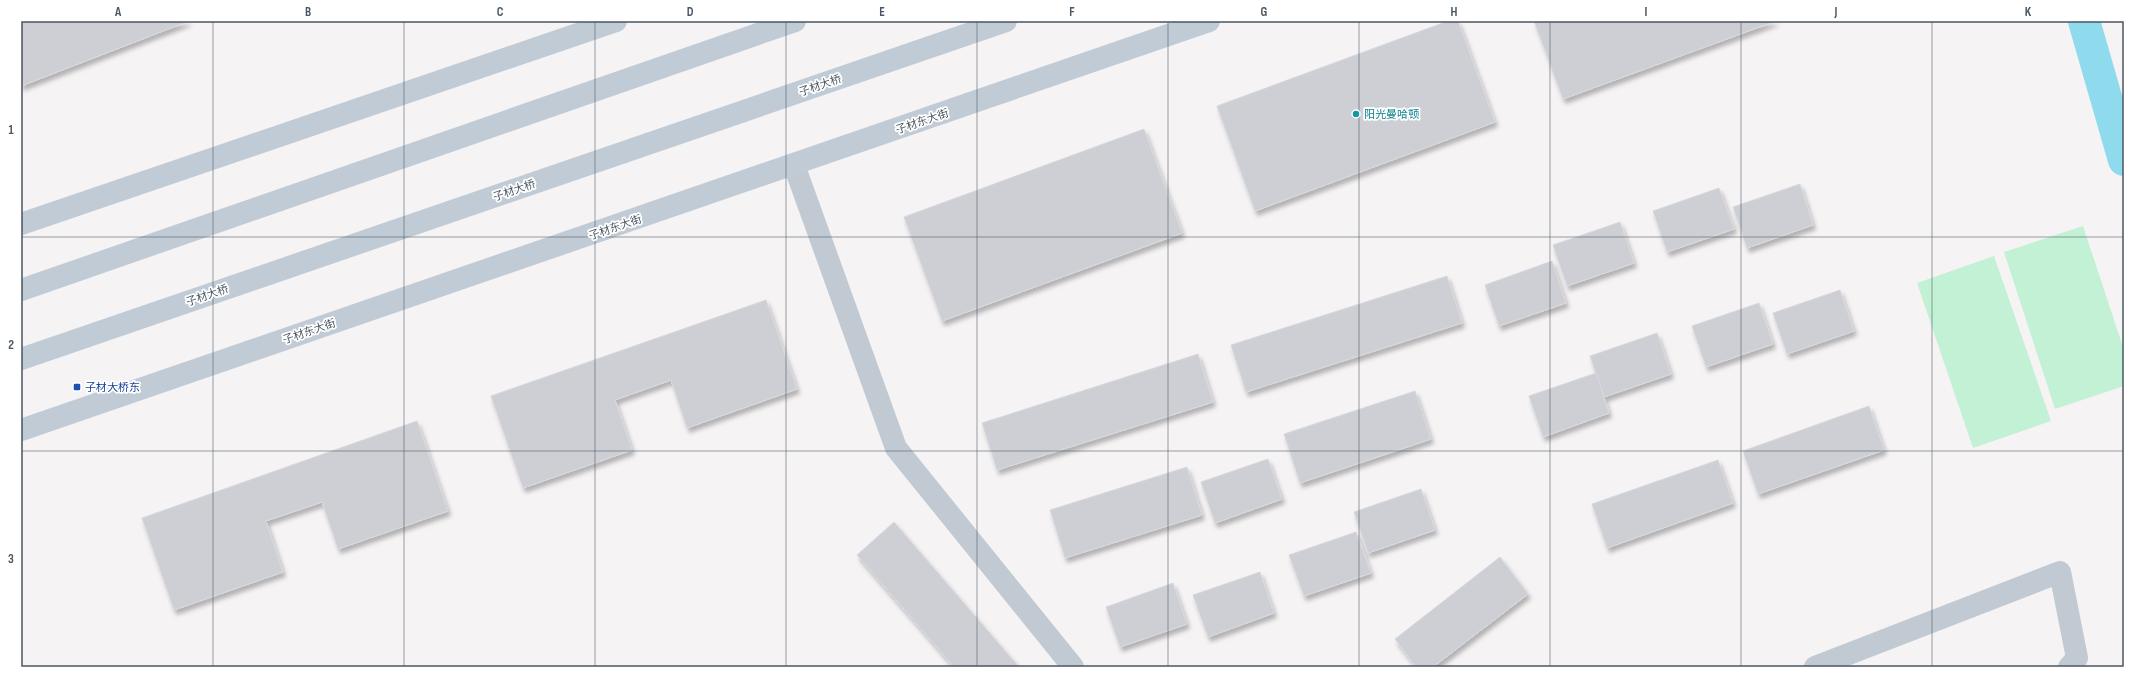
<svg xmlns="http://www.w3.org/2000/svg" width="2145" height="688" viewBox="0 0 2145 688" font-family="'Sofia Sans Condensed','Noto Sans SC',sans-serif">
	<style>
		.green { fill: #c3f1d5 }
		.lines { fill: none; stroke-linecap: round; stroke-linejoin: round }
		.canal { stroke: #90daee; stroke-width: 32 }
		.building { fill: #cdcfd5; stroke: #d7d9de; filter: url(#shadow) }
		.street { stroke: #c1cad2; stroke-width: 22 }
		.secondary { stroke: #c1cbd6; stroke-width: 22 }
		.grid { fill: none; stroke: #4a5661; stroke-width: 1; stroke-opacity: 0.55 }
		.culture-dot { fill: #0f9aa8; stroke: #fff; stroke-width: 1.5 }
		.transit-dot { fill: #1a4fb4; stroke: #fff; stroke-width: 1.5 }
		.labels { text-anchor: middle; stroke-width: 3.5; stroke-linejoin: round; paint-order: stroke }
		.street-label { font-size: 11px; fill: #4a5661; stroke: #fff }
		.culture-label { font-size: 11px; fill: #0d838f; stroke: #fff; text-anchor: start }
		.transit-label { font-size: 11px; fill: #164399; stroke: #fff; text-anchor: start }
		.neatline { fill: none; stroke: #4a5661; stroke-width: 1.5 }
		.grid-label { font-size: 13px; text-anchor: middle; font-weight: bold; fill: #4a5661 }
	</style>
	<defs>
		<filter id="shadow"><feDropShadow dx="2.5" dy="4.5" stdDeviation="2" flood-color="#0004"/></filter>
	</defs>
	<rect width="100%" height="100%" fill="#f5f3f3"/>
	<!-- green -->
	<g class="green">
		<path d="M2083,226l41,124v36l-69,23 -51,-157z"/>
		<path d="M1994,256l57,165 -78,27 -56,-165z"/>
	</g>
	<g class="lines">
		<!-- canal -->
		<path class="canal" d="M2084,21l40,139"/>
	</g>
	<!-- building -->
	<g class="building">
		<path d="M21,21h168l-168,65z"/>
		<path d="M1448,21h10l37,101 -240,89 -38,-105z"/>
		<path d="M1534,21h242l-213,78z"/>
		<path d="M1144,129l38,104 -240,88 -38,-104z"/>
		<path d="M1800,184l13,41 -66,23 -14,-41z"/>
		<path d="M1719,188l15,41 -67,23 -14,-41z"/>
		<path d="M1620,222l14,41 -67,23 -14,-41z"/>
		<path d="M1552,261l14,42 -67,23 -14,-41z"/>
		<path d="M1447,276l15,47 -216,69 -15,-47z"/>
		<path d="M1840,290l14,41 -67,23 -14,-41z"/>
		<path d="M766,300l31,89 -110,39 -16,-48 -56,20 17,50 -109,38 -32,-92z"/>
		<path d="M1759,303l14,41 -67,23 -14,-41z"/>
		<path d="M1657,333l14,41 -67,23 -14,-41z"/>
		<path d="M1198,354l15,48 -216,68 -15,-47z"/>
		<path d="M1596,373l13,40 -66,24 -14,-41z"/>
		<path d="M1415,391l16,48 -131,44 -16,-49z"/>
		<path d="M1869,406l15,44 -126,44 -15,-43z"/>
		<path d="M417,421l31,90 -110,38 -16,-47 -56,19 17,51 -109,38 -32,-92z"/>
		<path d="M1268,459l14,40 -67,24 -14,-41z"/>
		<path d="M1718,460l15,43 -126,45 -15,-44z"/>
		<path d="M1187,467l15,48 -137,43 -15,-48z"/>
		<path d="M1421,489l14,41 -67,23 -14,-41z"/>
		<path d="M894,522l125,145h-65l-97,-112z"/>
		<path d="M1356,532l15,41 -67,23 -15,-41z"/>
		<path d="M1500,557l28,37 -95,73h-17l-21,-28z"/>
		<path d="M1260,572l14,41 -66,24 -15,-42z"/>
		<path d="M1173,583l14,41 -67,23 -14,-40z"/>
	</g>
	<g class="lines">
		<!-- street -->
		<g class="street">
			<path d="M794,165l102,283 177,219"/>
			<path d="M1815,667l245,-95 17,86 -8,9"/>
		</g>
		<!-- secondary -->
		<g class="secondary">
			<path d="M21,224l595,-203"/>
			<path d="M21,290l774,-269"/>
			<path d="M21,359l985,-338"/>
			<path d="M21,430l1188,-409"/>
		</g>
	</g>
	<!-- grid -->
	<path class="grid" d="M213,21v646M404,21v646M595,21v646M786,21v646M977,21v646M1168,21v646M1359,21v646M1550,21v646M1741,21v646M1932,21v646M21,237h2103M21,451h2103"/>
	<!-- markers -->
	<circle class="culture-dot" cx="1356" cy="114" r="4"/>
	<rect class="transit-dot" x="73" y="383" width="8" height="8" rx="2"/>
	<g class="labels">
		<!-- street labels -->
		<g class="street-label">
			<text transform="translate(820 85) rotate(-19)" y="4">子材大桥</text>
			<text transform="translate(922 121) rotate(-19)" y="4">子材东大街</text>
			<text transform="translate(514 190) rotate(-19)" y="4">子材大桥</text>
			<text transform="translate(615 227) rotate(-19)" y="4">子材东大街</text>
			<text transform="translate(207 295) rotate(-19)" y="4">子材大桥</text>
			<text transform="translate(309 331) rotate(-19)" y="4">子材东大街</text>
		</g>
		<!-- culture labels -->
		<g class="culture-label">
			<text x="1364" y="118">阳光曼哈顿</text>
		</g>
		<!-- transit labels -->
		<g class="transit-label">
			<text x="85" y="391">子材大桥东</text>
		</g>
	</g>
	<!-- border -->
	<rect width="2145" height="688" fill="none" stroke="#ffffff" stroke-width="44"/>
	<rect x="22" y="22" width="2101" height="644" class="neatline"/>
	<g class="grid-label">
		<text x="118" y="16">A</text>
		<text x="308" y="16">B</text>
		<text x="500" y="16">C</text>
		<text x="690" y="16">D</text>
		<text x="882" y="16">E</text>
		<text x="1072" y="16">F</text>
		<text x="1264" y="16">G</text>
		<text x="1454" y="16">H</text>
		<text x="1646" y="16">I</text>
		<text x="1836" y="16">J</text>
		<text x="2028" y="16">K</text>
		<text x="11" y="134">1</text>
		<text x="11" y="349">2</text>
		<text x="11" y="563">3</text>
	</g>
</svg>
